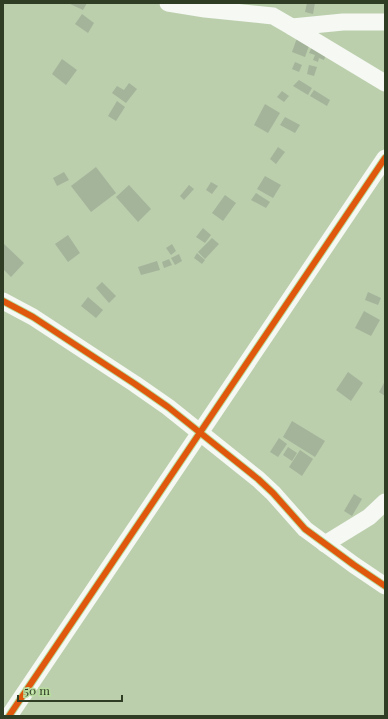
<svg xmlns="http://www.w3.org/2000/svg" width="388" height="719" viewBox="0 0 388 719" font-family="'Playfair Display',serif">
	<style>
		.building { fill: #a4b49a }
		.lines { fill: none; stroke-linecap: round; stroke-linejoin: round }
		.minor { stroke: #f5f8f3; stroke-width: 17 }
		.cycleway-casing { stroke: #b9dd9f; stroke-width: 8 }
		.cycleway { stroke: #df580d; stroke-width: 6 }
	</style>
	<rect width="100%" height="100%" fill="#bbcfad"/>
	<!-- building -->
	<g class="building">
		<path d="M68,3h19l-4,7z"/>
		<path d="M307,3h8l-2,11 -8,-2z"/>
		<path d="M82,14l12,9 -6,10 -13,-9z"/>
		<path d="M297,38l13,5 -5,14 -13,-5z"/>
		<path d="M313,45l14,6 -3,9 -5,-2 -1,4 -5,-2 2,-5 -6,-2z"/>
		<path d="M62,59l15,11 -11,15 -14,-11z"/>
		<path d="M295,62l7,3 -3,7 -7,-3z"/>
		<path d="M309,65l8,2 -3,9 -7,-2z"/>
		<path d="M299,80l13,8 -4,7 -15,-9z"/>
		<path d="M129,83l8,6 -11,14 -14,-10 5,-7 7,4z"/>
		<path d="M314,90l16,10 -3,6 -17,-10z"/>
		<path d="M282,91l7,5 -5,6 -7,-5z"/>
		<path d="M117,101l8,6 -9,14 -8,-5z"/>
		<path d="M265,104l15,9 -12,20 -14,-8z"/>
		<path d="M285,117l15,8 -5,8 -15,-8z"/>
		<path d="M278,147l7,5 -9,12 -6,-5z"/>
		<path d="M96,167l20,26 -25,19 -20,-26z"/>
		<path d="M64,172l5,8 -12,6 -4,-8z"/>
		<path d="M265,176l16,9 -8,13 -16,-9z"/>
		<path d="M211,182l7,4 -6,8 -6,-4z"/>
		<path d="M129,185l22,24 -13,13 -22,-25z"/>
		<path d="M189,185l5,4 -10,11 -4,-4z"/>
		<path d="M256,193l14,9 -4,6 -15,-8z"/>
		<path d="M225,195l11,8 -13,18 -11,-8z"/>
		<path d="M203,228l8,7 -6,8 -9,-6z"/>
		<path d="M68,235l12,18 -12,9 -13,-18z"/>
		<path d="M212,238l7,6 -14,15 -7,-7z"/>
		<path d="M3,243l21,20 -13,14 -8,-8z"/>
		<path d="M172,244l4,7 -5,4 -5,-7z"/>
		<path d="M197,253l8,7 -3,4 -8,-6z"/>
		<path d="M179,254l3,7 -7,4 -4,-7z"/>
		<path d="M169,259l3,6 -8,3 -2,-6z"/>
		<path d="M157,261l3,9 -19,5 -3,-8z"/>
		<path d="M102,282l14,14 -7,7 -13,-15z"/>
		<path d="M368,292l13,6 -3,7 -13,-5z"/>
		<path d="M88,297l15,13 -7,8 -15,-12z"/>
		<path d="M364,311l16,9 -9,16 -16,-8z"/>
		<path d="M348,372l15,11 -12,18 -15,-11z"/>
		<path d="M385,381v15l-6,-4z"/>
		<path d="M292,421l33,20 -10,16 -32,-20z"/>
		<path d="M279,438l8,6 -9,13 -8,-5z"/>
		<path d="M288,447l9,6 -5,8 -9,-6z"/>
		<path d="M300,450l13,9 -11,17 -13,-9z"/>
		<path d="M354,494l8,5 -10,17 -8,-5z"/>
	</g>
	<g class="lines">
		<!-- minor -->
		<g class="minor">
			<path d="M168,3l37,6 68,7 19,11 51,-5h42"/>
			<path d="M292,27l93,56"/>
			<path d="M3,301l30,16 102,67 33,23 90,72 15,14 32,36 49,36 31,21"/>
			<path d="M325,544l44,-27 16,-15"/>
			<path d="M9,716l376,-558"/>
		</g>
		<defs>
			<g id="cycleway">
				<path d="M3,301l30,16 102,67 33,23 90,72 15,14 32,36 49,36 31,21"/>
				<path d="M9,716l376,-558"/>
			</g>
		</defs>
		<!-- cycleway casing -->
		<use href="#cycleway" class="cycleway-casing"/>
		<!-- cycleway -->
		<use href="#cycleway" class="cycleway"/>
	</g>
	<!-- border -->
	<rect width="388" height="719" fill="none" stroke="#2f3d24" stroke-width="8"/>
	<!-- scale -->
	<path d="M18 695v6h104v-6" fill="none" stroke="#2f3d24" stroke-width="2"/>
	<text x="24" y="695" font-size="12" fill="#2f3d24" stroke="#b9dd9f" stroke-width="3" paint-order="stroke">50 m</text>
</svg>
